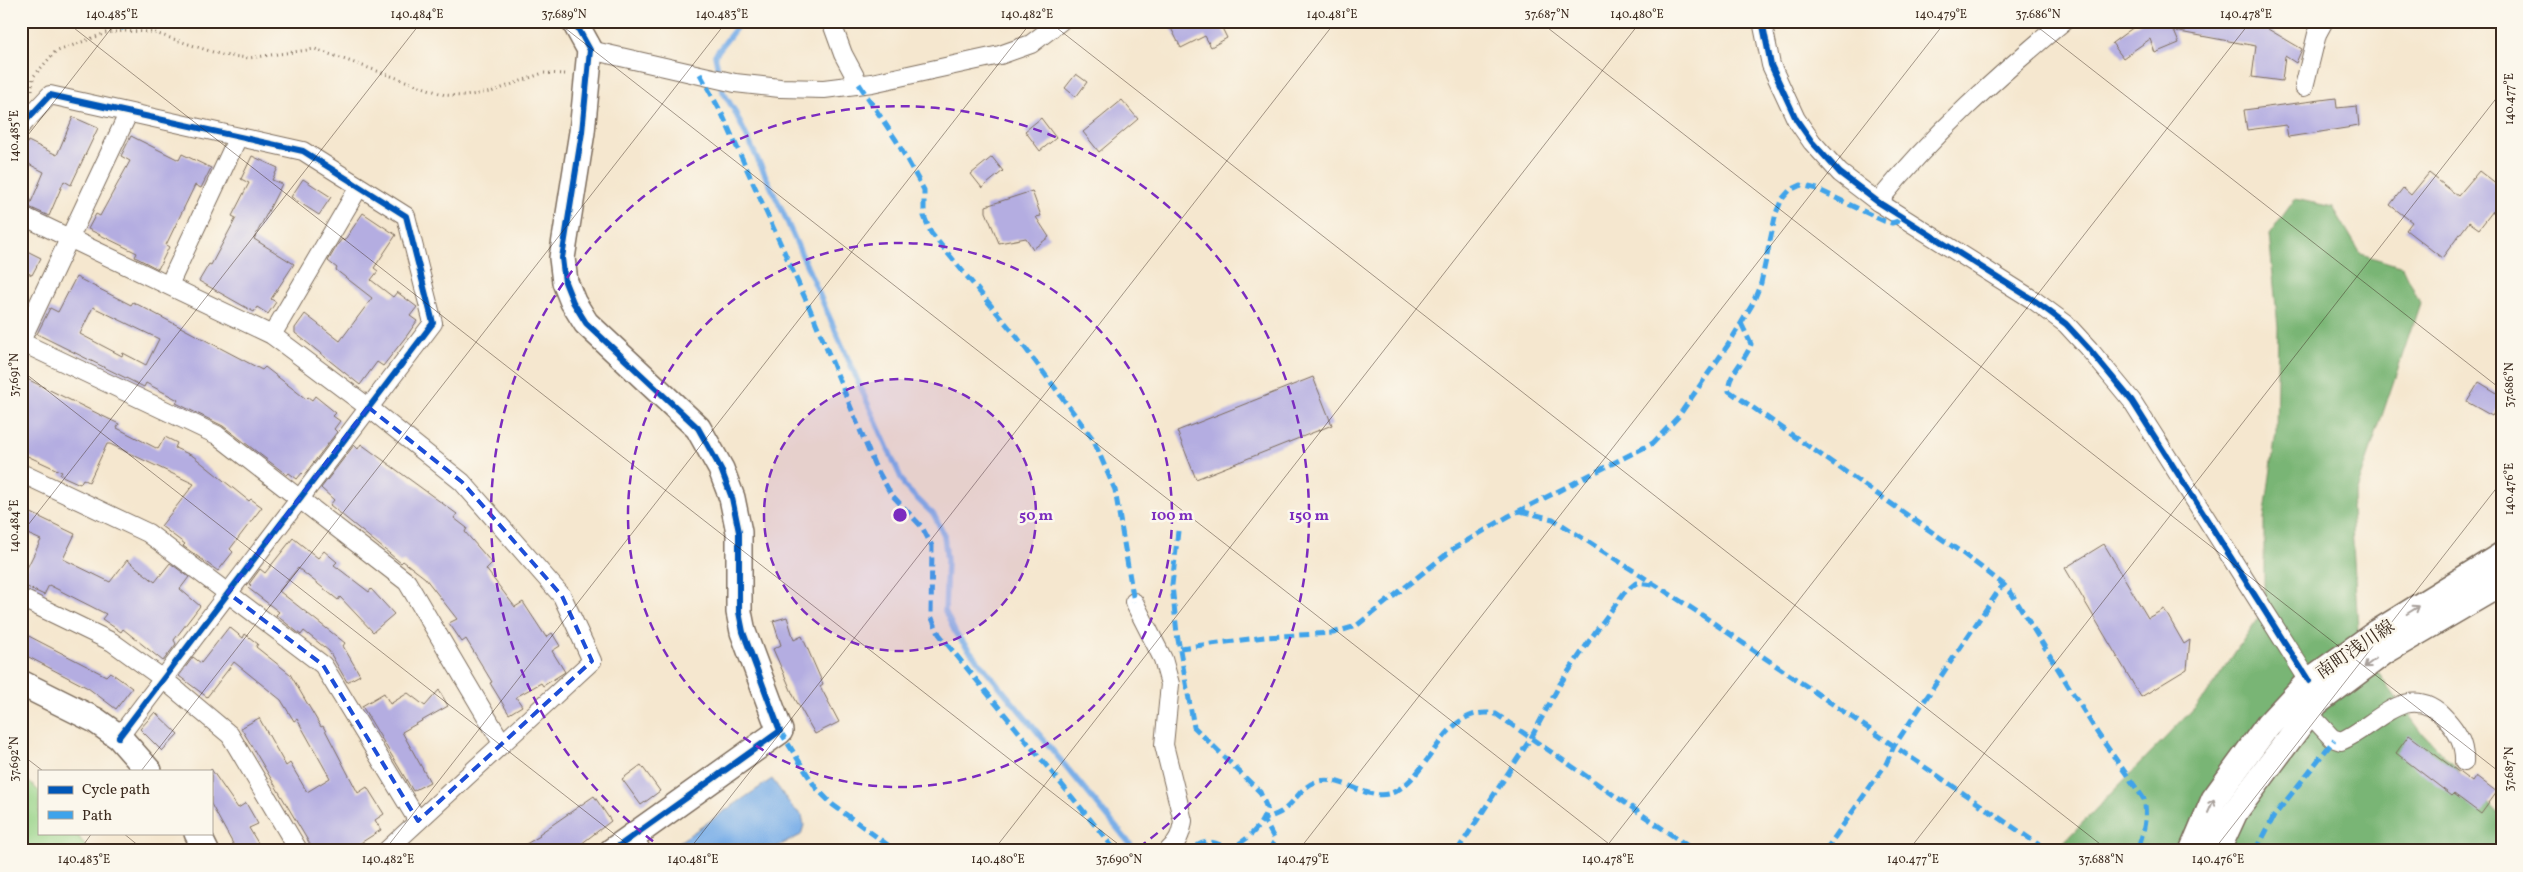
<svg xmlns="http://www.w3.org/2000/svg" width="2523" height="872" viewBox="0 0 2523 872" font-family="Vollkorn,'Noto Serif JP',serif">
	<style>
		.green { fill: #97d387; stroke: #697e52 }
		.forest { fill: #79b574; stroke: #5a7049 }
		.water { fill: #7aafe8; stroke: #5a6c83 }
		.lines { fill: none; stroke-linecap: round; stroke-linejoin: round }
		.stream { stroke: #7aafe8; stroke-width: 5.5 }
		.building { fill: #b4ade1; fill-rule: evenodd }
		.street-casing { stroke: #7c6c5c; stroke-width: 20 }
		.secondary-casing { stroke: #7c6c5c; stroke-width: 28 }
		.path { stroke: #7c6c5c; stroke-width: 3; stroke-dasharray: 1 4; stroke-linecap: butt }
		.street { stroke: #fff; stroke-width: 18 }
		.secondary { stroke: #fff; stroke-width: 25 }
		.quiet { stroke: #3fa3ea; stroke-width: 5; stroke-dasharray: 10 5; stroke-linecap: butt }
		.cycleway-casing { stroke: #fbf7ec; stroke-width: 9 }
		.cycleway { stroke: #0057b8; stroke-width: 6 }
		.oneway { stroke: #a79f9a }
		.marked { fill: none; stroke: #1d4ed8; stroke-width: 4; stroke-dasharray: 10 6; stroke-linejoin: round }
		.ticks { fill: none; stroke: #3b2a1e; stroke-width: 1; stroke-opacity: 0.45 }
		.ring { fill: none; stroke: #7b2cbf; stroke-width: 2.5; stroke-dasharray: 9 6 }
		.labels { text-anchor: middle; stroke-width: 5; stroke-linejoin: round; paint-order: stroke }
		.street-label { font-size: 18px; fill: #3b2a1e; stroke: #fbf7ec }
		.centre { fill: #7b2cbf; stroke: #fbf7ec; stroke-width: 2.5 }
		.ring-label { font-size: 15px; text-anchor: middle; font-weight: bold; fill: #7b2cbf; stroke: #fbf7ec; stroke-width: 5; stroke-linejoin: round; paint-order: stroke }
		.neatline { fill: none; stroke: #3b2a1e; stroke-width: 2 }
		.ticks-label { font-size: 12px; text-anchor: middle; fill: #3b2a1e }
	</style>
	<rect width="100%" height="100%" fill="#fbf7ec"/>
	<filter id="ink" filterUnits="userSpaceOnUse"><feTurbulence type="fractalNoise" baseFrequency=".02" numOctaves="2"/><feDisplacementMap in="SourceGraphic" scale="10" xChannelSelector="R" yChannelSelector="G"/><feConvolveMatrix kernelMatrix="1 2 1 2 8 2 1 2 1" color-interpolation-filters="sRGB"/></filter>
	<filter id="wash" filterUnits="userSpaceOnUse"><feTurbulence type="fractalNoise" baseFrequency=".0096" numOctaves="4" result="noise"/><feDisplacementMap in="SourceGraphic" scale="20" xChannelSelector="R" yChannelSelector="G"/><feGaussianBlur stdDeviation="1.12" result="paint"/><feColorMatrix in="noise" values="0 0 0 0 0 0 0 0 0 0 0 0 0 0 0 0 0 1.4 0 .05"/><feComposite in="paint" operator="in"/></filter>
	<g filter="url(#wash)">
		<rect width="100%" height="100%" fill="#f5e7cf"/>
		<!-- green -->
		<path class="green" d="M21,775l18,16v42h37l13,18h-68z"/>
		<!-- forest -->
		<path class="forest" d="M2295,199l38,8 28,47 42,13 17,36 -69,205 8,139 61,83 82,88v33h-447l150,-154 59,-88v-90l12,-87 2,-105 -9,-92z"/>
		<!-- water -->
		<path class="water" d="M772,779l21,29 9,7 2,10 -3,10 -33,16h-91l-4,-5z"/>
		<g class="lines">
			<!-- stream -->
			<path class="stream" d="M737,21l-1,7 -21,27 8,37 11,18 47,98 124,279 29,28 10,20 3,26 -2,50 11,23 180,217"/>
		</g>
		<g id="blocks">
			<!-- building -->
			<g class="building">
				<path d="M1179,21h56l-13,7 5,10 -16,9 -6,-11 -24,12 -11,-22z"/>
				<path d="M2142,21h131l-5,8 34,20 -6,14 -11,-7 -3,25 -30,-4 4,-31 -82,-15 5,12 -24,10 -5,-14 -27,19 -11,-15z"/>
				<path d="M1076,74l11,8 -11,15 -11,-9z"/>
				<path d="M2336,98l1,10 20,-2 2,20 -71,11 -2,-12 -39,5 -3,-20z"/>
				<path d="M1122,100l16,19 -39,33 -16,-20z"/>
				<path d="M73,117l25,11 -27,57 -7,-4 -15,35 -20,-9 15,-35 -23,-12v-5l7,-14 29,14z"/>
				<path d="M1041,118l15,20 -16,13 -15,-20z"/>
				<path d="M131,136l48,24 3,-6 29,14 -10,20 -6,-3 -29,60 3,2 -11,22 -23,-12 2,-4 -49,-24 8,-15 4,2 30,-55 -9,-5z"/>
				<path d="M252,156l26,12 -6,12 10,4 -28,55 40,25 -23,35 5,3 -8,12 -11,-7 -3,5 -55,-31 10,-17 2,1 25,-47 -4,-2 17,-33 -8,-4z"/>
				<path d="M992,157l11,14 -21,17 -11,-14z"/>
				<path d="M2479,171l23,18v29l-9,-7 -14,18 -10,-7 -27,36 -36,-28 6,-8 -22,-17 13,-17 8,7 18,-22 29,23z"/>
				<path d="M303,179l28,18 -12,18 -28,-18z"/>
				<path d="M1032,191l9,25 -5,1 13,20 -16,12 -7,-11 -27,5 -13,-31v-6z"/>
				<path d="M363,213l33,22 -22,33 4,3 -7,9 22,17 4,-5 20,15 -7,9 7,5 -9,13 -25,32 -6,-4 -17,23 -65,-52v-5l10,-14 35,27 32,-43 -36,-28 1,-2 -9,-7 10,-17 4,-5 2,2z"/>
				<path d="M21,248l20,10 -9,17 -11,-5z"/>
				<path d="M76,277l55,28 2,-3 129,68 3,-3 41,32 2,-2 4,3 3,-4 21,17 -3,3 7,5 -6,8 3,3 -33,43 -2,-2 -5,6 -8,-6 -2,2 -64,-49 -47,-23 2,-3 -32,-17 -2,4 -107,-53 13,-26 8,4zM93,307l66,32 -13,26 -23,-12 -1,3 -42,-22z"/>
				<path d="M21,376l98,48 -2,4 41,21 7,-12 12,6 -2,5 18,8 56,45 2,-2 11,8 -32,42 3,3 -15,19 -35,-25 2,-2 -24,-18 33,-42 -84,-40h-3l-18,38 -6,-3 -3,5 -20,-9 2,-3 -41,-19z"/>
				<path d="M1313,377l19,48 -136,54 -19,-48z"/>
				<path d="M2479,382l23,14v5l-10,15 -25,-14z"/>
				<path d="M361,444l96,70 -3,4 13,10 -2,4 27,31 -6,6 29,38 8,-5 23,35 6,-4 8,13 -8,5 13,21 -22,14 -2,-3 -25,14 6,9 -13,8 -19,-31 2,-1 -26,-43 -4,3 -13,-19 8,-4 -32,-41 -22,-17 -2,2 -71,-58 4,-5 -13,-12 33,-43 4,4z"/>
				<path d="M21,508l54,26 -12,25 47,23 17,-22 28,22 15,-19 19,14 -9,12 20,17 -26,34 2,4 -13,17 -40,-32 -2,3 -19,-13 4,-5 -57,-29 -5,10 -23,-11v-4l20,-40 -20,-9z"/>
				<path d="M293,538l25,20 6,-7 13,11 -3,3 35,27 2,-3 23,25 -21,18 -33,-35 -2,3 -40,-32 -19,23 66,52 -2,3 17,29 -13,7 -18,-31 -25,-20 -3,4 -25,-20 3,-3 -31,-24 3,-3 -2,-1 11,-15 5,4z"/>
				<path d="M2104,544l44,74 16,-9 20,35 6,-4 -3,29 -46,28 -76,-129z"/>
				<path d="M787,617l7,23 8,-4 21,48 -3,2 19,36 -24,12 -21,-37 -21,-48 8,-4 -8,-24z"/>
				<path d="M229,627l14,11 2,-4 13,10 -2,3 34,27 31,53 2,-1 35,67 9,-6 17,27 -9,6 6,10 -33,21h-34l-73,-123 18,-10 27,48 4,-3 17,29 23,-14 -33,-59 -3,2 -13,-21 -47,-38 -27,35 -28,-21 14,-19 8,6z"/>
				<path d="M21,632l85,44 4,-4 22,16 -16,21 -28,-21 -67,-35z"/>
				<path d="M439,690l9,16 -46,26 28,50 -17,9 -51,-85 22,-13 6,11 18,-11 17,13z"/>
				<path d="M155,712l23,22 -16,17 -22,-22z"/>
				<path d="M2409,735l63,47 4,-6 21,16 -16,22 -27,-20 -2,2 -56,-43z"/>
				<path d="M641,765l19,26 -19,14 -19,-26z"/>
				<path d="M211,769l27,39 8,-5 12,21 -9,4 9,15 -15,8h-6l-26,-47z"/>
				<path d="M594,796l17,25 -39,30h-58l26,-15 -1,-2z"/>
			</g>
		</g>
	</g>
	<g filter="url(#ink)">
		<use href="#blocks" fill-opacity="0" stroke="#7c6c5c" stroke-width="1"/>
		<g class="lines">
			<defs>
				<g id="street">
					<path d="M831,21l12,33 16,30"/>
					<path d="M1762,21l9,44 25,54 16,23 28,31 38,29 157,99 31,23 23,25 43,52 177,280"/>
					<path d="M590,50l145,33 45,5 44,1 48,-6 128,-28 31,-11 30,-23"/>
					<path d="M2304,87l13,-53 7,-13"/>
					<path d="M21,126l29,-31 253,56 103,65 27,107 -314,414"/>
					<path d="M1878,202c54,-67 120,-126 186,-181"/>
					<path d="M21,215l251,120 96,72 94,75 100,114 30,65 -206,190"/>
					<path d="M169,285l69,-148"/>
					<path d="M272,335l87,-148"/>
					<path d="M21,341l107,-227"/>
					<path d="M21,342l196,93 190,147 95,161"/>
					<path d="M21,473l127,60 175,132 95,156"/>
					<path d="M21,598l91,44 50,36 68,57 69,116"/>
					<path d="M1134,602l29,57 7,25 -6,61 19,76c-2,13 -5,21 -15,30"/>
					<path d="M2309,713l23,25 9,3c34,-14 67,-63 104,-23 12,13 20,26 19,44"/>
					<path d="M633,837l9,14"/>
				</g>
				<g id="secondary">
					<path d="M574,21l16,29 -8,82 -20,126 3,24 8,20 13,21 112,105 23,41 11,29 7,34v80l4,20 37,99 -168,120"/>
					<path d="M21,683l74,37 24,17 30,34"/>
					<path d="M197,833l9,18"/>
					<path d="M2192,851l22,-52 54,-74 41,-44 69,-49 124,-77"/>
					<path d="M2217,851l18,-39 81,-109 68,-51 118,-69"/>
				</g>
			</defs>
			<!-- street casing -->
			<use href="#street" class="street-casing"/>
			<!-- secondary casing -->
			<use href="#secondary" class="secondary-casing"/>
			<!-- path -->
			<path class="path" d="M32,90l1,-13 22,-25 51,-19 19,-2 27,1 70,23 27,3 66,-9 130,46 19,1 27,-4 52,-19 24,1"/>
			<!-- street -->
			<use href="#street" class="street"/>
			<!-- secondary -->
			<use href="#secondary" class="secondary"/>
			<!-- quiet -->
			<g class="quiet">
				<path d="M119,21l6,10"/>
				<path d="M700,74l22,40 92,204 60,146 17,30 31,33 10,19 -1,70 8,18 177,217"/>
				<path d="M859,84l37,56 28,50v26l7,17 86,104 76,102 22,51 19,112"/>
				<path d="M1741,323l10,21c-4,15 -25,32 -22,47l236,164 38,29 9,10 86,140 46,65c4,18 -1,36 -7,52"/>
				<path d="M1520,511l33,8 143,92 352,240"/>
				<path d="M1178,531l-6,54 5,49 17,93 66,65 7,16c-5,19 -20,33 -38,41 -16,-8 -24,-11 -39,2"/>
				<path d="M1180,648l85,-11 68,-4 23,-7 97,-77 56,-33 144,-73 25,-26 50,-72 24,-40 9,-22 15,-70 6,-14 8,-9 11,-5 16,4 67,32 8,2 13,-4"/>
				<path d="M780,731l36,57 17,17 63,46"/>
				<path d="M1269,851l6,-11 -11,-20c5,-3 12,-5 17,-8 14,-9 20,-27 38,-31 25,-6 51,24 77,10 38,-21 48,-87 100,-77l199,137"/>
				<path d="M1457,851l74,-113 29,-54 36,-53 28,-38 12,-10 17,2"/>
				<path d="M1825,851l61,-87 8,-18 109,-162"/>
				<path d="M2256,851l18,-35 60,-76"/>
			</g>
			<defs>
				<g id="cycleway">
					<path d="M574,21l16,29 -8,82 -20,126 3,24 8,20 13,21 112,105 23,41 11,29 7,34v80l4,20 37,99 -168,120"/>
					<path d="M1762,21l9,44 25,54 16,23 28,31 38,29 157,99 31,23 23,25 43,52 177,280"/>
					<path d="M21,126l29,-31 253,56 103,65 27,107 -314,414"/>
				</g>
			</defs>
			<!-- cycleway casing -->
			<use href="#cycleway" class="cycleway-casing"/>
			<!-- cycleway -->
			<use href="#cycleway" class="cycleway"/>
		</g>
		<!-- one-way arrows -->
		<defs><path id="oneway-shaft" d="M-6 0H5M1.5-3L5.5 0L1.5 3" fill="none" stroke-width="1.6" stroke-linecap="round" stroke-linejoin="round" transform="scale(1.25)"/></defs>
		<g class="oneway">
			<use href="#oneway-shaft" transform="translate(2413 610) rotate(-32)"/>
			<use href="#oneway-shaft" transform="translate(2370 663) rotate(143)"/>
			<use href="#oneway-shaft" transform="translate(2211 806) rotate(-66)"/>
		</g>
	</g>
	<!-- marked area -->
	<path class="marked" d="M368,407l94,75 100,114 30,65 -174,160 -95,-156 -95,-72z"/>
	<!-- ticks -->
	<path class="ticks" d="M65,21l1062,830M556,21l1062,830M1048,21l1061,830M1539,21l963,753M2030,21l472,369M21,144l96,-123M21,370l615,481M21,534l401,-513M21,754l22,17M141,771l586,-750M123,833l22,18M79,851l13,-18M384,851l648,-830M688,851l648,-830M993,851l648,-830M1298,851l648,-830M1603,851l648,-830M1908,851l594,-760M2213,851l289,-370"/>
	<!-- distance rings -->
	<circle cx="900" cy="515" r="136" fill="#7b2cbf" fill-opacity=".12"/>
	<g class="ring">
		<circle cx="900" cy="515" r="136"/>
		<circle cx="900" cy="515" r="272"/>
		<path d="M665 850A409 409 0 1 1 1135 850"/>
	</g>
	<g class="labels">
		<!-- street labels -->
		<g class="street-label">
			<text transform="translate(2355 649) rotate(-34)" y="6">南町浅川線</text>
		</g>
	</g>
	<circle cx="900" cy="515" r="8" class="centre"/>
	<g class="ring-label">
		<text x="1036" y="520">50 m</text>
		<text x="1172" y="520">100 m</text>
		<text x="1309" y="520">150 m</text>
	</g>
	<!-- margin -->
	<rect width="2523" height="872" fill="none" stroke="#fbf7ec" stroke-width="55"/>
	<!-- legend -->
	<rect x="38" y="770" width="175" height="65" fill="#fbf7ec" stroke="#aea59a"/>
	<rect x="48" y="786" width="25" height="8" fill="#0057b8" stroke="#aea59a"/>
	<text x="82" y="794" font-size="15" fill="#3b2a1e">Cycle path</text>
	<rect x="48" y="811" width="25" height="8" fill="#3fa3ea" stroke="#aea59a"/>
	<text x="82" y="820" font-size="15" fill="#3b2a1e">Path</text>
	<rect x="28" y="28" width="2468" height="816" class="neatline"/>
	<g class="ticks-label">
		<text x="112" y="18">140.485°E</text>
		<text x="417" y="18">140.484°E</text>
		<text x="564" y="18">37.689°N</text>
		<text x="722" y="18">140.483°E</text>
		<text x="1027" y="18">140.482°E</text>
		<text x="1332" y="18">140.481°E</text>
		<text x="1547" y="18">37.687°N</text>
		<text x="1637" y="18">140.480°E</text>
		<text x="1941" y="18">140.479°E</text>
		<text x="2038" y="18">37.686°N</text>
		<text x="2246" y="18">140.478°E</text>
		<text transform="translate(2509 99) rotate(-90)" y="4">140.477°E</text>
		<text transform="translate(14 136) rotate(-90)" y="4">140.485°E</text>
		<text transform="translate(14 375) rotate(-90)" y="4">37.691°N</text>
		<text transform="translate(2509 385) rotate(-90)" y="4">37.686°N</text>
		<text transform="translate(2509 489) rotate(-90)" y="4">140.476°E</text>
		<text transform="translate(14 526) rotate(-90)" y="4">140.484°E</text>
		<text transform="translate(14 759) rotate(-90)" y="4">37.692°N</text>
		<text transform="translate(2509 769) rotate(-90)" y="4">37.687°N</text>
		<text x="84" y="863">140.483°E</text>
		<text x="388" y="863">140.482°E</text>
		<text x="693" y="863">140.481°E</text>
		<text x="998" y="863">140.480°E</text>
		<text x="1119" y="863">37.690°N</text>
		<text x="1303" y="863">140.479°E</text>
		<text x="1608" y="863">140.478°E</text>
		<text x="1913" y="863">140.477°E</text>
		<text x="2101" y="863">37.688°N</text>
		<text x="2218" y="863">140.476°E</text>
	</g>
</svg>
